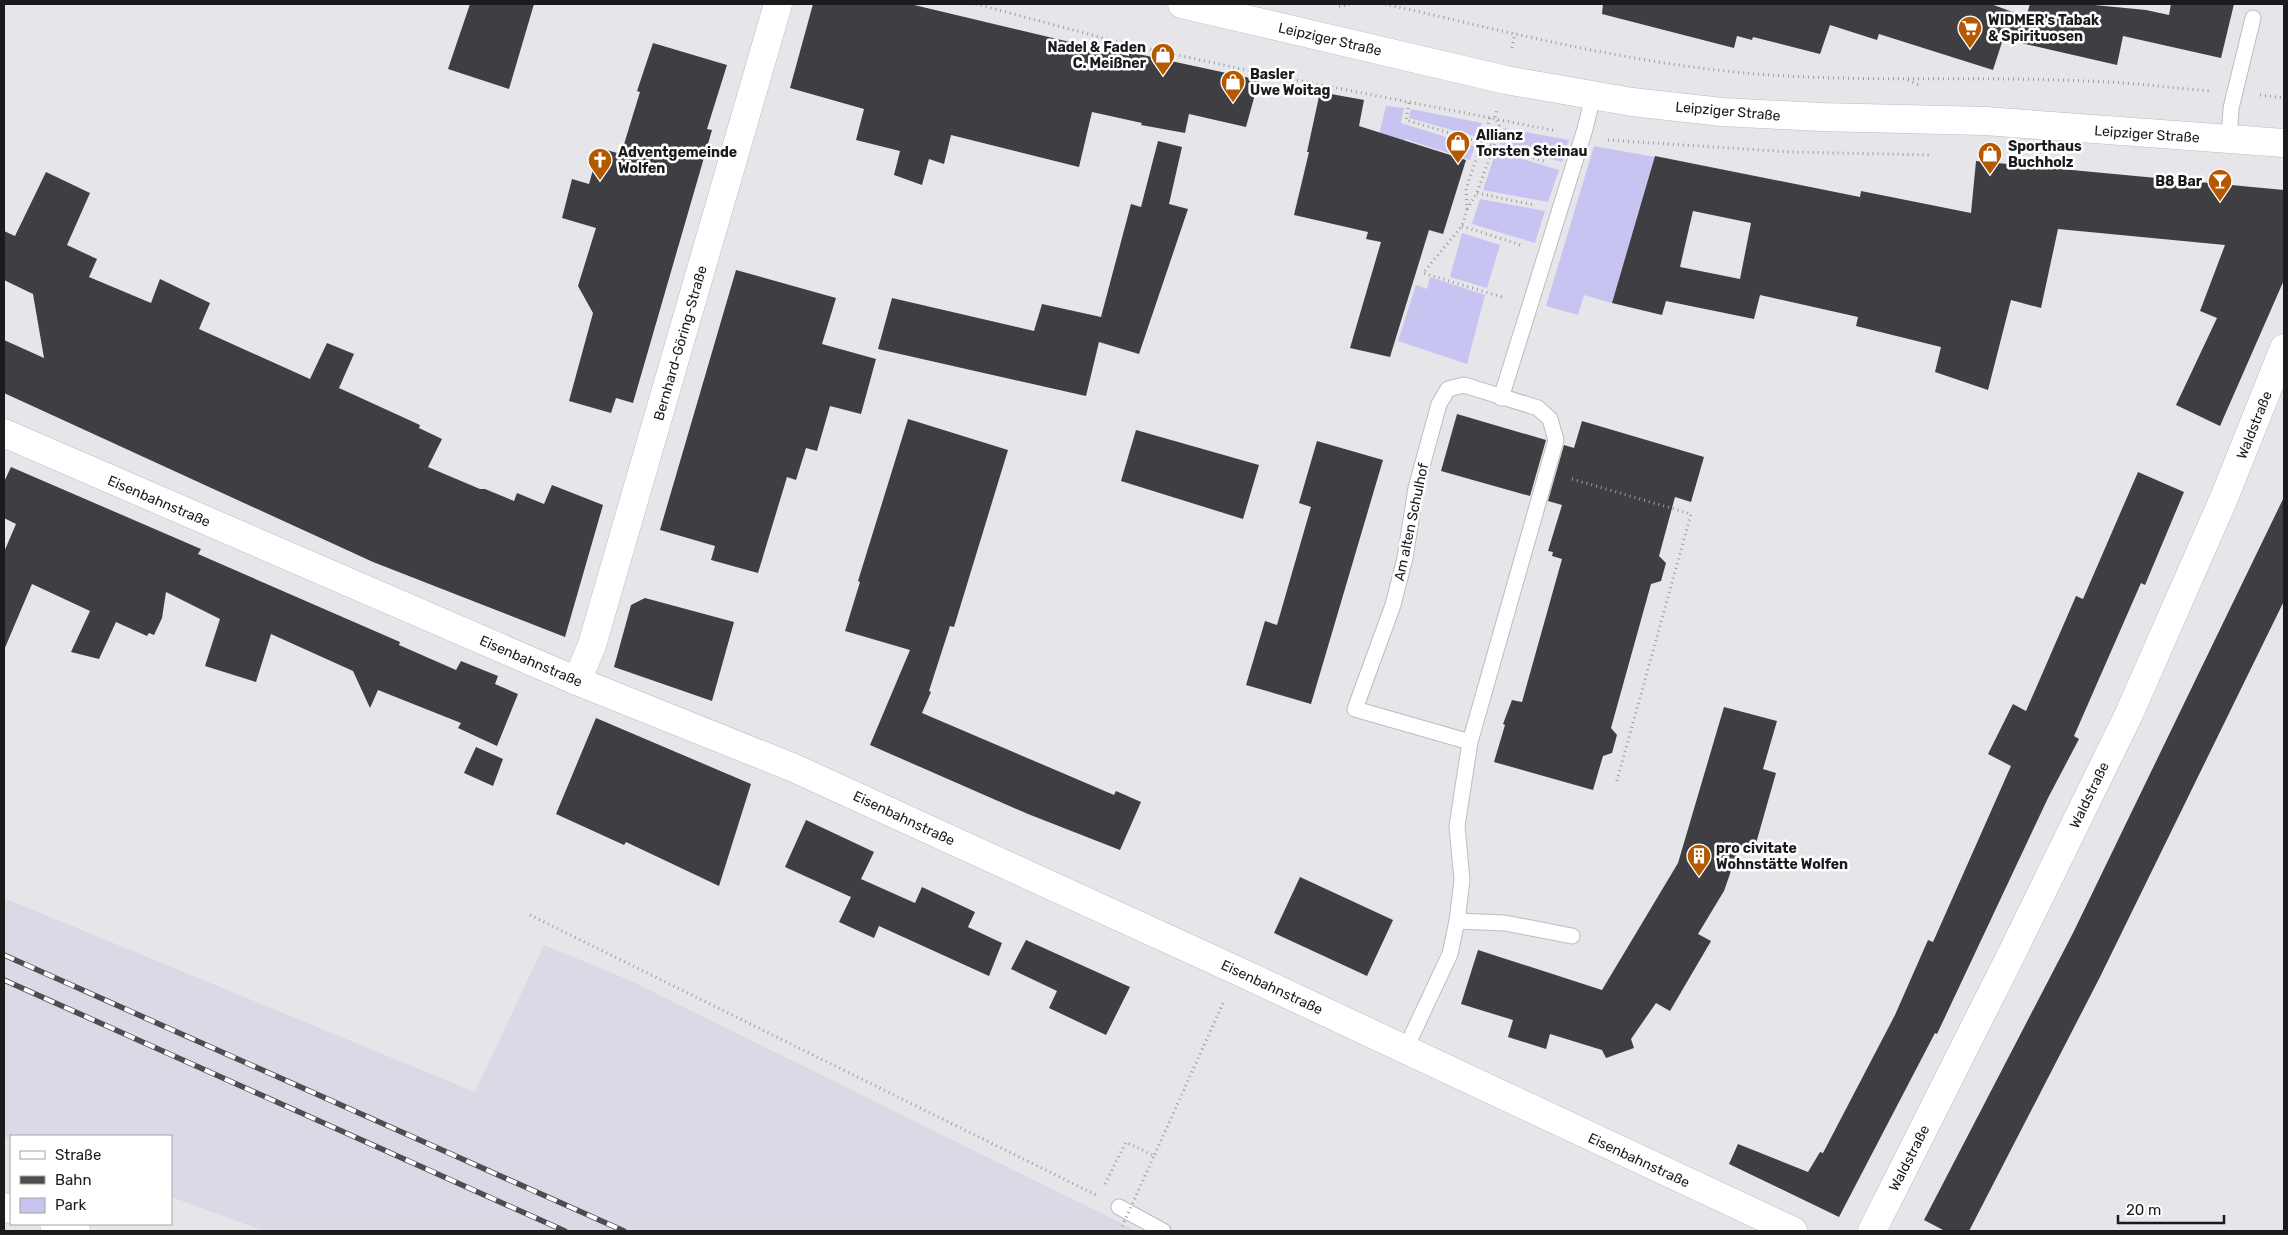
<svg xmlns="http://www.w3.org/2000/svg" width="2288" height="1235" viewBox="0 0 2288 1235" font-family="Rubik,sans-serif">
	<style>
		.built { fill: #dadae6 }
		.green { fill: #c7c4f1 }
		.building { fill: #3f3f43; fill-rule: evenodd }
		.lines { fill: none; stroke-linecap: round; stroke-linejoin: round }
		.service-casing { stroke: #bcbcc1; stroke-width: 17 }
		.minor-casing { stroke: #bcbcc1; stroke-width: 29 }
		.primary-casing { stroke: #bcbcc1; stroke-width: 29 }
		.path { stroke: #9c9b9f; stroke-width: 3; stroke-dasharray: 1 4; stroke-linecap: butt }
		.service { stroke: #fff; stroke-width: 15 }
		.minor { stroke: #fff; stroke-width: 28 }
		.primary { stroke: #fff; stroke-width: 28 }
		.rail-casing { stroke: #4d4d50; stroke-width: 5.5 }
		.rail { stroke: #fff; stroke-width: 4; stroke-dasharray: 11; stroke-linecap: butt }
		.path-bridge { stroke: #9c9b9f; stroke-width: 3; stroke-dasharray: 1 4; stroke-linecap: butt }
		.labels { text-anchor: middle; stroke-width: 5; stroke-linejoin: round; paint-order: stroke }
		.poi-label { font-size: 14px; font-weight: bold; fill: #1b1b1d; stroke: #fff; text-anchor: start }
		.street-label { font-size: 14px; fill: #1b1b1d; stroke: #fff }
	</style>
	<rect width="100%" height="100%" fill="#e6e5ea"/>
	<!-- built -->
	<path class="built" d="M4,898l471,194 69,-147 85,35 508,251h-873l-93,-34v-61h-160v3l-7,-3z"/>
	<!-- green -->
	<g class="green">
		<path d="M1386,106l18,2 -3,15 74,23 -5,14 -65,-21 -24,72 -19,-6z"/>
		<path d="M1411,109l71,14 -5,14 -68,-19z"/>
		<path d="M1503,128l66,12 -7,22 -63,-18z"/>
		<path d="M1594,146l61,11 -43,146 -28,-8 -6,20 -32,-9z"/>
		<path d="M1496,151l63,19 -11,32 -65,-12z"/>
		<path d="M1480,199l65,12 -10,32 -63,-19z"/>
		<path d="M1462,233l38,12 -13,43 -37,-11z"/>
		<path d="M1430,277l55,18 -18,69 -69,-23 18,-56 11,4z"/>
	</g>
	<!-- building -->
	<g class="building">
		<path d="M470,4h64l-25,85 -61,-20z"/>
		<path d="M813,4h97l219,52v-4l130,28 -13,47 -57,-13 -4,19 -44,-8 1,-2 -50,-11 -13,55 -128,-32 -7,29 -15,-5 -7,26 -28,-10 6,-24 -44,-11 8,-31 -74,-21z"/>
		<path d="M1603,4h388l35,13 4,-13h54l62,6 23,5 2,-11h63l-13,54 -98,-22 -6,29 -114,-26 -10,31 -114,-36 -2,6 -47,-15 -10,29 -67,-17 -1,3 -15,-4 -3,12 -132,-34z"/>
		<path d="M653,43l74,22 -20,64 5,1 -79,273 -17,-5 -5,15 -42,-12 24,-88 -15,-27 18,-58 -34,-10 10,-39 17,5 10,-36 22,6 19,-62 -3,-1z"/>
		<path d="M1320,92l44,8 -5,26 107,34 -23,74 -14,-4 -39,127 -40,-9 31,-106 -15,-3 2,-7 -74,-17 15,-63h-2z"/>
		<path d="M1158,141l24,6 -13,57 19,5 -49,145 -40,-12 -13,54 -208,-47 14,-51 142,33 8,-27 59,13 30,-113 10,3z"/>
		<path d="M1655,156l205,41 1,-6 110,22 5,-52 308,29v90l-64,146 -44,-21 41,-87 -17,-7 25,-66 -167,-16 -17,79 -30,-8 -23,90 -53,-18 6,-25 -85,-21 2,-9 -98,-22 -6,24 -88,-18 -4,14 -50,-12zM1693,211l58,12 -11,56 -60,-12z"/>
		<path d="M46,172l44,21 -23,52 30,14 -8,18 62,26 9,-24 50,24 -11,26 111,50 17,-36 27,11 -15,34 81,37 -1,3 23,11 -14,28 52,22h5l29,12 3,-8 27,11 8,-19 51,20 -38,132 -192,-75 -369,-169v-53l40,18 -11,-64 -29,-14v-49l11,5z"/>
		<path d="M736,270l100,28 -14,46 54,15 -15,55 -31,-8 -13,45 -11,-3 -10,32 -9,-3 -29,96 -47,-13 4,-14 -55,-16z"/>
		<path d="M1457,414l89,26 -16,56 -89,-25z"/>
		<path d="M908,419l100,31 -54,177 -4,-1 -21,65 2,1 -9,21 192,82 2,-4 25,11 -21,48 -92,-36 -158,-69 40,-95 -65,-19 15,-49 -2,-1z"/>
		<path d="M1582,421l122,36 -13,45 -16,-5 -16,59 7,7 -5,18 -10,3 -40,144 6,7 -5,18 -9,3 -10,34 -99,-28 11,-37 -2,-1 9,-24 10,2 40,-143 -10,-3 1,-4 -5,-1 14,-46 -14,-4 16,-56 10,3z"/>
		<path d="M1136,430l123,35 -16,54 -122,-38z"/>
		<path d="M1317,441l66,19 -72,244 -65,-19 19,-64 12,4 34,-118 -12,-4z"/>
		<path d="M11,467l190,82 -3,5 202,88 -1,3 57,25 5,-9 37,15 -3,8 23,10 -21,52 -39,-18 3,-5 -83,-33 -8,18 -17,-37 -82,-37 -15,48 -51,-16 15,-47 -54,-27 -4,26 -8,17 -5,-2 -2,3 -31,-14 -17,37 -28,-7 19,-41 -58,-27 -28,66v-98l12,-28 -12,-6v-36z"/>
		<path d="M2138,472l46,20 -39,93 -4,-2 -67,153 5,3 -31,59 -111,236 -2,-1 -96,184 -110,-53 9,-20 70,28 12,-20 3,1 72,-138 33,-75 5,2 78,-176 -23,-12 25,-50 13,7 50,-115 7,3z"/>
		<path d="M2284,497v104l-185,378 -130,252h-24l-21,-11 149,-287z"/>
		<path d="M645,598l89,24 -22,79 -98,-34 17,-62z"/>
		<path d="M1724,707l53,14 -14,48 13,4 -23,81 -15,-3 -14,40 -26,43 13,7 -41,70 -14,-8 -25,36 3,9 -28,10 -4,-8 -52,-16 -4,15 -38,-12 5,-17 -52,-16 17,-54 124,40 76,-127z"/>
		<path d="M596,718l155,66 -32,102 -93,-44 -2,3 -68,-31z"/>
		<path d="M476,747l27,12 -10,27 -29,-13z"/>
		<path d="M806,820l68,32 -13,27 54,24 7,-16 53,25 -7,15 34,16 -13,33 -110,-50 -5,12 -35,-16 12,-25 -66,-30z"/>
		<path d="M1300,877l93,43 -26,56 -93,-43z"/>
		<path d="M1026,940l104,47 -24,48 -57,-27 8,-17 -46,-22z"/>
	</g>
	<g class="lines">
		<defs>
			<g id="service">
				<path d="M2229,140l2,-32 22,-90"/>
				<path d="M1501,398l84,-269 8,-33"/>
				<path d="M1457,921l48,2 67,13"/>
				<path d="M1405,1050l45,-96 7,-33 5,-41 -5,-54 13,-84 86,-302 -6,-21 -12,-11 -74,-23 -16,4 -9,15 -23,84 -11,70 -12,47 -38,104 115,33"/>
				<path d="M1119,1207l44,24"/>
			</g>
			<g id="minor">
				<path d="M4,433l573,248 217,87 444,203 555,260"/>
				<path d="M577,681l15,-36 186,-641"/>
				<path d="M4,1207l7,2"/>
				<path d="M54,1224l22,7"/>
				<path d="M1872,1231l139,-276 118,-241 95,-216 60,-150"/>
			</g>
			<path id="primary" d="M1182,4l324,76 126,22 90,10 99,5 164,4 299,22"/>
		</defs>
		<!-- service casing -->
		<use href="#service" class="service-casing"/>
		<!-- minor casing -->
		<use href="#minor" class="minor-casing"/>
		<!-- primary casing -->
		<use href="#primary" class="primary-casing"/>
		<!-- path -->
		<g class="path">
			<path d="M976,4l142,38 142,31 297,58"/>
			<path d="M1385,4c105,24 216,52 323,65 125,16 251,6 376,12 42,1 83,6 125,10"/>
			<path d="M1339,7l11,-3"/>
			<path d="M1512,48l3,-15"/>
			<path d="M1908,80l13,6"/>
			<path d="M2260,95l24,3"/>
			<path d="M1409,103l-3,17 141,42"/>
			<path d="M1490,118l-24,71 1,20 -5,17 -39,47 82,25"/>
			<path d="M1608,140l182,12 141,3"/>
			<path d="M1477,193l57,12"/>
			<path d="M1467,209l10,-16 23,-66 -5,-9 2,-9"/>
			<path d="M1462,226l59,19"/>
			<path d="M1572,479l119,35 -75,270"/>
			<path d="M530,915l566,280"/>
			<path d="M1105,1184l21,-42 28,14 70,-155"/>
		</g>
		<!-- service -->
		<use href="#service" class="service"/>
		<!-- minor -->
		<use href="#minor" class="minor"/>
		<!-- primary -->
		<use href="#primary" class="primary"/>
		<defs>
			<g id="rail">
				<path d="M4,955l620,276"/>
				<path d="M4,980l561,251"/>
			</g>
		</defs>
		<!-- rail casing -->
		<use href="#rail" class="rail-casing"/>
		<!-- rail -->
		<use href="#rail" class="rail"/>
		<!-- path-bridge -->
		<path class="path-bridge" d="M1120,1231l34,-75"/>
	</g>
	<!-- icons -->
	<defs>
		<symbol id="supermarket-pin" viewBox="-11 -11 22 30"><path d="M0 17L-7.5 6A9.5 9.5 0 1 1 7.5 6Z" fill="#b55900" stroke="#fff"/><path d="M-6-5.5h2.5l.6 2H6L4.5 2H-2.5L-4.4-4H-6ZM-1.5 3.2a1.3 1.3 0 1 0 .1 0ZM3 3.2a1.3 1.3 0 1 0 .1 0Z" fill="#fff"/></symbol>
		<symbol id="shop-pin" viewBox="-11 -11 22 30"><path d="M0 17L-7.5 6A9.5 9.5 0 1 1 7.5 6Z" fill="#b55900" stroke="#fff"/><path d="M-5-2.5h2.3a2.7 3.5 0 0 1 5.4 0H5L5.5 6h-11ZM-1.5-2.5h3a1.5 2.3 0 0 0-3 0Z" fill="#fff"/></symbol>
		<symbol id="church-pin" viewBox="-11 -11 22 30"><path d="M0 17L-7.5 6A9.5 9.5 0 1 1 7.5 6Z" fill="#b55900" stroke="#fff"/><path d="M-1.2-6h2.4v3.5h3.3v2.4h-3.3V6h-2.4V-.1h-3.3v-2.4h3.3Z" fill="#fff"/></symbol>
		<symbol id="bar-pin" viewBox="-11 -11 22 30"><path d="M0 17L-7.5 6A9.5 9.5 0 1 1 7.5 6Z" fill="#b55900" stroke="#fff"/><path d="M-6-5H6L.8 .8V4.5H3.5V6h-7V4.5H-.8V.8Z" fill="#fff"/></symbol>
		<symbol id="building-pin" viewBox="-11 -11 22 30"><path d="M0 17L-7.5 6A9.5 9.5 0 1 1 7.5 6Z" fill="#b55900" stroke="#fff"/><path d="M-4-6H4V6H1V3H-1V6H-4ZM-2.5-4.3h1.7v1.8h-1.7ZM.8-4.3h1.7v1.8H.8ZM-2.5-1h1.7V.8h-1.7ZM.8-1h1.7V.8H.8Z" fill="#fff"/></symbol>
	</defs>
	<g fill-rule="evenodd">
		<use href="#supermarket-pin" x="1956" y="14" width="28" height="38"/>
		<use href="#shop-pin" x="1149" y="41" width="28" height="38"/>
		<use href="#shop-pin" x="1219" y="68" width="28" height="38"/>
		<use href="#shop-pin" x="1444" y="129" width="28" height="38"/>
		<use href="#shop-pin" x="1976" y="140" width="28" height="38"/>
		<use href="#church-pin" x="586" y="146" width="28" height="38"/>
		<use href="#bar-pin" x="2206" y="167" width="28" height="38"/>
		<use href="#building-pin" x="1685" y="842" width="28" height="38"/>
	</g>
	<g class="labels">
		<!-- poi labels -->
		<g class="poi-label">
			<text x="1988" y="25">WIDMER's Tabak<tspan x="1988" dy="16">&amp; Spirituosen</tspan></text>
			<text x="1146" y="52" text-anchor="end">Nadel &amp; Faden<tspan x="1146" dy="16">C. Meißner</tspan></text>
			<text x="1250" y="79">Basler<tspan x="1250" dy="16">Uwe Woitag</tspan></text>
			<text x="1476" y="140">Allianz<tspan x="1476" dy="16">Torsten Steinau</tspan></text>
			<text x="2008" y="151">Sporthaus<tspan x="2008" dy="16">Buchholz</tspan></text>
			<text x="618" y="157">Adventgemeinde<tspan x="618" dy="16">Wolfen</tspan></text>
			<text x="2202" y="186" text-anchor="end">B8 Bar</text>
			<text x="1716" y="853">pro civitate<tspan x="1716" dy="16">Wohnstätte Wolfen</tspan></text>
		</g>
		<!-- street labels -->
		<g class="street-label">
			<text transform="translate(1330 39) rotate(13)" y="5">Leipziger Straße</text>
			<text transform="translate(1728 111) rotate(5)" y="5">Leipziger Straße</text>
			<text transform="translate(2147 134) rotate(4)" y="5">Leipziger Straße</text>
			<text transform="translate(680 343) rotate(-74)" y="5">Bernhard-Göring-Straße</text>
			<text transform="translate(2254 425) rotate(-68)" y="5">Waldstraße</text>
			<text transform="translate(159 501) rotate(23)" y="5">Eisenbahnstraße</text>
			<text transform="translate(1411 522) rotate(-78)" y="5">Am alten Schulhof</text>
			<text transform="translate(531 661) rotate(23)" y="5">Eisenbahnstraße</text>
			<text transform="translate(2089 795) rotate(-64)" y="5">Waldstraße</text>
			<text transform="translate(904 818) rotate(25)" y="5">Eisenbahnstraße</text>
			<text transform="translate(1272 987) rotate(25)" y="5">Eisenbahnstraße</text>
			<text transform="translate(1909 1158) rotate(-63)" y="5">Waldstraße</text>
			<text transform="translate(1639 1160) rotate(25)" y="5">Eisenbahnstraße</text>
		</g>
	</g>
	<!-- border -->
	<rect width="2288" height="1235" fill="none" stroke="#1b1b1d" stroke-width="10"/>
	<!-- legend -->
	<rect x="10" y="1135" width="162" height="90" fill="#ffffff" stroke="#a4a4a5"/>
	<rect x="20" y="1151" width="25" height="8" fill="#ffffff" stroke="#a4a4a5"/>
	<text x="55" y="1160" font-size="15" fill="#1b1b1d">Straße</text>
	<rect x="20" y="1176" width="25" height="8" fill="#4d4d50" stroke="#a4a4a5"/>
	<text x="55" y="1185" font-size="15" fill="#1b1b1d">Bahn</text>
	<rect x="20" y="1198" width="25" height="15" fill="#c7c4f1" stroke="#a4a4a5"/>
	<text x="55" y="1210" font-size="15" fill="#1b1b1d">Park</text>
	<!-- scale -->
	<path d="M2118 1215v8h106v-8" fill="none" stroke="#1b1b1d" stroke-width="2.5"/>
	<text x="2126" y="1215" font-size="15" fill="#1b1b1d" stroke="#ffffff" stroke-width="4" paint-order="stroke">20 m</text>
</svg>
